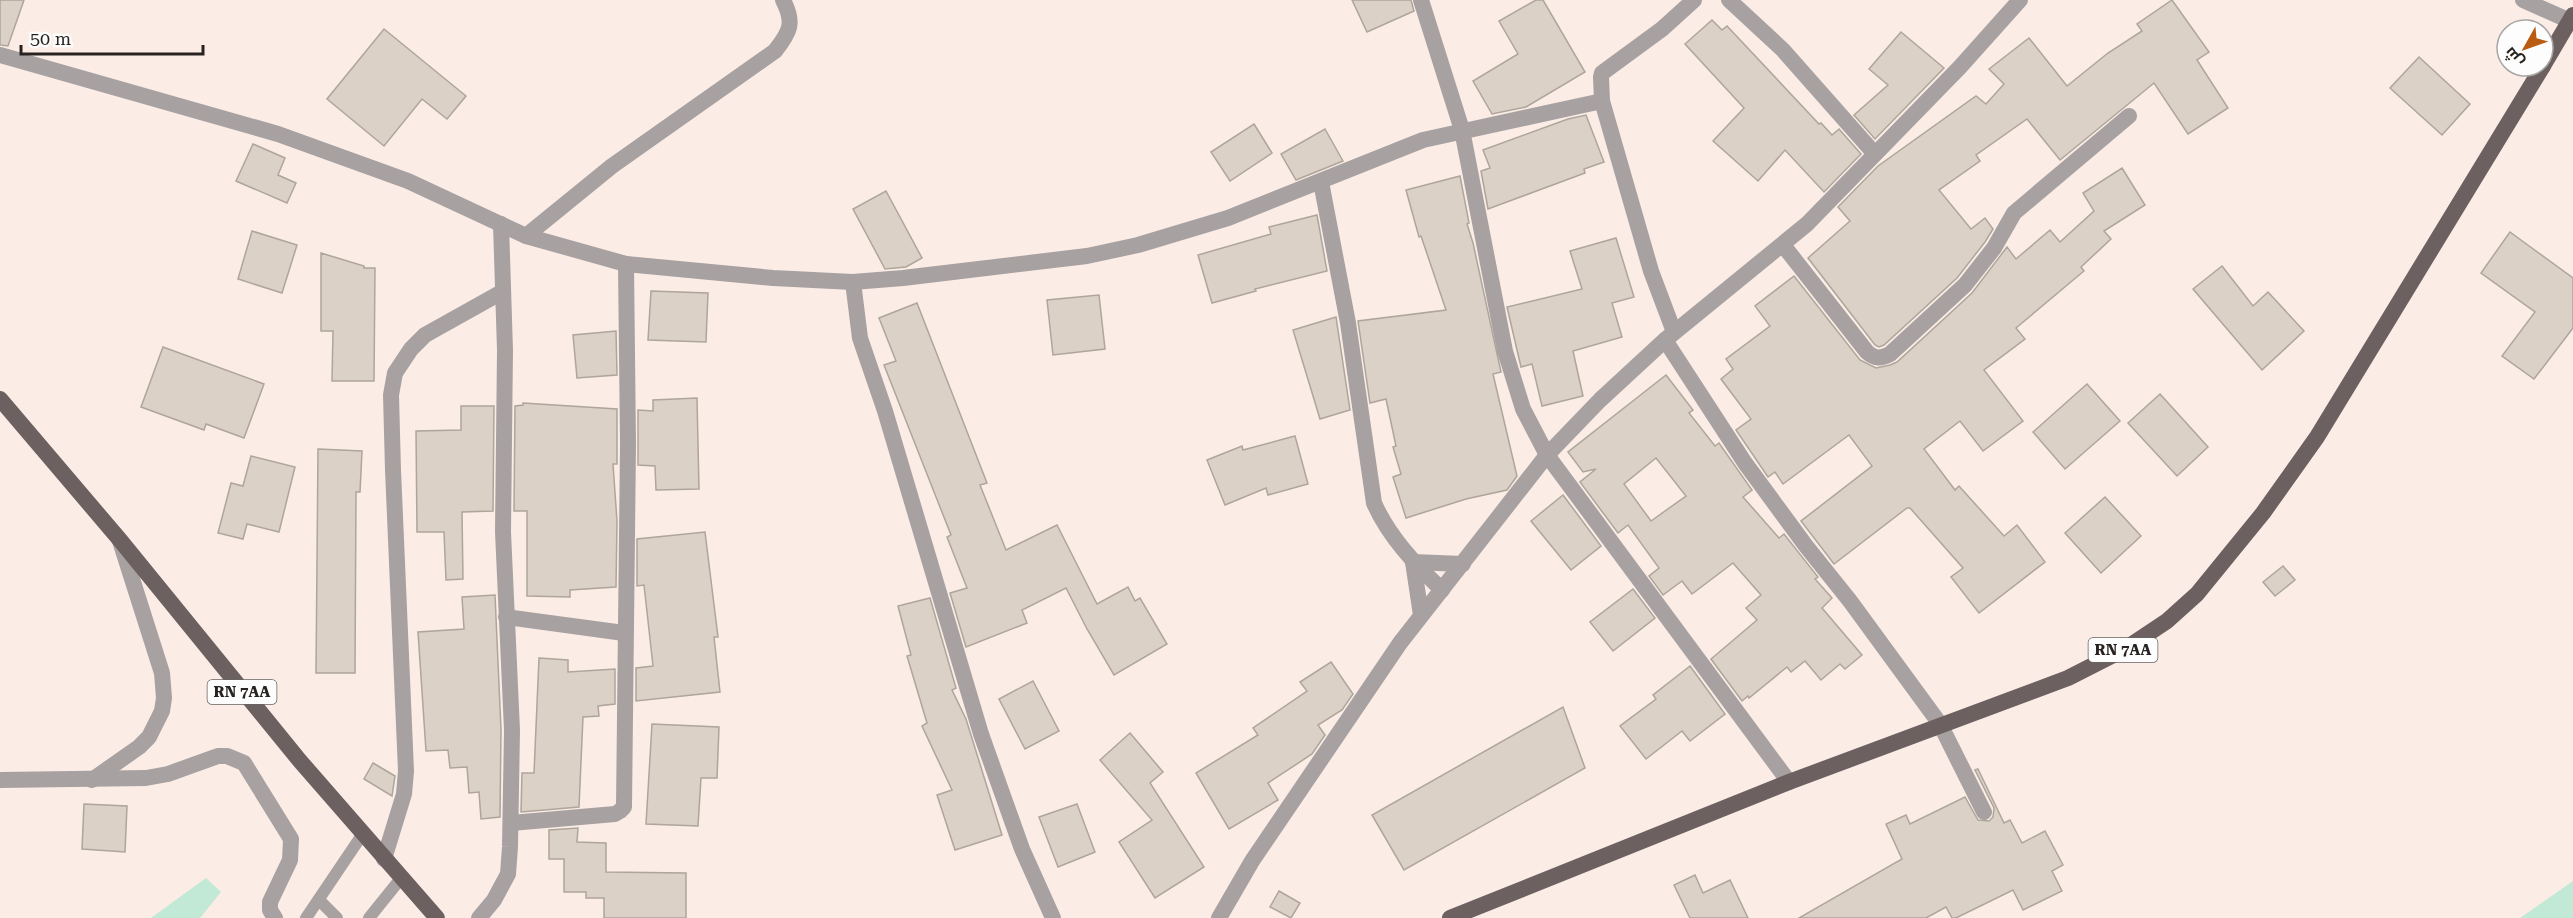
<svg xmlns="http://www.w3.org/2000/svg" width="2573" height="918" viewBox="0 0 2573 918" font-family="'Roboto Serif',Cairo,serif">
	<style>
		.green { fill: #c2e8d6 }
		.building { fill: #dbd1c6; stroke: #aea59b; stroke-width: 1.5; fill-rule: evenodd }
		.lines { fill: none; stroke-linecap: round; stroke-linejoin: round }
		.service { stroke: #a8a1a1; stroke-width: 12 }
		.minor { stroke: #a8a1a1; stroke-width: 16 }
		.primary { stroke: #6c6061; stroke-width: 16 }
		.labels { text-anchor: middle; stroke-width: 4.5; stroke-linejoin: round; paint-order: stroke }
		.shield { fill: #fdfdfd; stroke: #686462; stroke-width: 1.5 }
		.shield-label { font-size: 15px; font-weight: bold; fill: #282320 }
	</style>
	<rect width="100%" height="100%" fill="#fbede6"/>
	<!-- green -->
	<g class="green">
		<path d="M206,878l15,14 -21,26h-49z"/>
		<path d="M2573,881v37h-53z"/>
	</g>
	<!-- building -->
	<g class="building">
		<path d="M0,0h24l-16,46 -8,-1z"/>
		<path d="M1352,0h59l3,11 -47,21z"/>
		<path d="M1536,0h7l42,72 -59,35 -34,7 -19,-33 45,-27 -19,-33z"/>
		<path d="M2172,0l37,52 -12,8 31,48 -40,26 -34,-51 -94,77 -33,-41 -51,36 4,6 -41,29 32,39 14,-11 8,11 -8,13 -28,36 -73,67 -5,2 -4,-2 -67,-87 42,-37 -12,-14 40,-41 98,-70 10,8 18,-20 -15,-15 40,-31 38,48 41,-33 34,-22 -5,-7z"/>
		<path d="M1712,20l10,10 5,-4 92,98 2,-1 11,12 7,-6 22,25 -37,38 -39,-42 -27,31 -45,-40 31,-33 -59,-64z"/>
		<path d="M384,29l82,67 -19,23 -25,-20 -38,47 -57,-47z"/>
		<path d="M1901,32l43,36 -69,71 -21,-24 34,-30 -19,-16z"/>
		<path d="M2419,57l51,47 -28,31 -52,-47z"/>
		<path d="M1586,115l18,47 -20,7 1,4 -97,36 -7,-38 9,-3 -7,-18 85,-31z"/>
		<path d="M1254,124l18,29 -42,28 -19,-29z"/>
		<path d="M1325,129l18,32 -47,19 -15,-26z"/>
		<path d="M253,144l32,14 -7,17 18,8 -9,20 -51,-22z"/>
		<path d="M2122,168l23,37 -41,26 7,8 -30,28 3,4 -68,57 9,11 -41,31 39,51 -40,30 -23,-30 -36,28 31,41 4,-4 45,50 13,-11 28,37 -66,51 -28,-36 12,-9 -53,-60h-3l-73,56 -33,-43 71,-55 -23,-31 -66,49 -8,-12 -7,5 -32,-47 15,-11 -30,-40 12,-10 -7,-10 44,-33 -15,-20 39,-30 66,84 16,8 14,-3 7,-3 75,-69 35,-46 9,12 34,-29 10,12 34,-31 -11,-18z"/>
		<path d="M1460,176l9,47 -2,1 6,19 28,129 -8,2 24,102 -10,14 -41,9 -60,19 -13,-41 8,-3 -8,-27 3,-1 -10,-47 -16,4 -12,-82 88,-11 -25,-74 -2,1 -13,-47z"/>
		<path d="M886,191l36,67 -16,9 -21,2 -32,-60z"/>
		<path d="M1317,215l10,56 -72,18 1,2 -44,12 -14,-48 73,-21 -2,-7z"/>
		<path d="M252,231l45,14 -15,48 -44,-14z"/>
		<path d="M2510,232l63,46v50l-39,51 -32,-23 33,-44 -54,-39z"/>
		<path d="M1616,238l18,59 -22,6 10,34 -49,14 10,45 -41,10 -10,-42 -11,3 -14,-60 75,-18 -12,-38z"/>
		<path d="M321,253l43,13v2h11l-1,113h-42l1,-50h-12z"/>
		<path d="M2222,266l31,40 15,-14 36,39 -42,39 -69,-81z"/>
		<path d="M651,291l57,2 -2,49 -58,-2z"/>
		<path d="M1099,295l6,54 -52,6 -6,-55z"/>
		<path d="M917,303l70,180 -7,2 26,65 51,-25 40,79 31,-17 7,14 5,-3 27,46 -53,31 -27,-46 -21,-41 -44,22 5,13 -61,24 -16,-54 17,-5 -20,-51 4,-2 -67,-170 12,-4 -17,-43z"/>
		<path d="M1336,317l14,93 -30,9 -27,-89z"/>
		<path d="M616,331l1,44 -40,3 -4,-43z"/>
		<path d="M163,347l101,37 -20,54 -38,-14 -2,6 -63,-23z"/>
		<path d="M1666,375l27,35 -4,3 26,33 4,-3 33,47 -9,7 36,41 5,-4 34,43 -3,2 17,19 -10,10 40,47 -17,14 -5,-5 -19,16 -16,-19 -14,11 -4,-5 -38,31 -1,-2 -6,5 -31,-42 46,-39 -11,-12 15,-13 -28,-32 -41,31 -10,-13 -19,14 -14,-19 10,-8 -31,-43 -10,8 -38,-51 16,-13 -13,3 -15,-20zM1656,458l30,38 -35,25 -27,-37z"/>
		<path d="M2087,384l33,37 -55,48 -32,-37z"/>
		<path d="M2160,394l48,53 -31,29 -49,-53z"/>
		<path d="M697,398l2,91 -43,1 -1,-24 -17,-1v-55l15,1v-11z"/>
		<path d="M523,403l94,6v55h-4l4,57 -1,66 -46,3v7l-43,-1v-85h-13l1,-105 8,-1z"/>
		<path d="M461,406h33l-1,105 -31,1 1,67 -17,1 -2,-48h-27l-1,-101 45,-1z"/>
		<path d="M1295,436l13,48 -40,11 -2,-7 -41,17 -18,-45 35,-14 1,4z"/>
		<path d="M318,449l44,2 -2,41h-4l-1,181h-39z"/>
		<path d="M251,456l44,11 -16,65 -32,-8 -4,15 -25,-6 13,-50 12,3z"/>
		<path d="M1563,495l38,51 -30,24 -40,-49z"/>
		<path d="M2105,497l36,39 -40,37 -36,-40z"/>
		<path d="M705,532l13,105h-4l6,55 -84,9v-33l17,-2 -9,-81 -7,1v-47z"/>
		<path d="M2283,566l12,14 -20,16 -12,-14z"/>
		<path d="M1633,589l22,29 -42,33 -23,-29z"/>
		<path d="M495,595l6,135 -1,87 -19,2 -2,-27 -10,1 -2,-26 -17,1 -2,-18 -22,1 -8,-119 46,-3 -2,-32z"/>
		<path d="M930,598l26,90 -4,2 14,29 36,116 -47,15 -18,-55 15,-5 -30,-64 5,-3 -20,-67 4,-1 -13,-49z"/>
		<path d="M539,658l29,2v12l47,-3v35l-17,2 1,10 -16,1 -4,90 -58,5 1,-39h12z"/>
		<path d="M1331,662l22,32 -11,16 -24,15 7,10 -13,19 -44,29 10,17 -49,29 -33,-56 62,-38 -5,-7 54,-37 -7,-9z"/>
		<path d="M1690,666l35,48 -35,27 -8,-10 -36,28 -26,-33 36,-27 -3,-4z"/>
		<path d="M1033,681l26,50 -34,18 -26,-50z"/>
		<path d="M1563,707l22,61 -181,102 -32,-55z"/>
		<path d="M652,724l67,3 -2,51h-16l-3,48 -52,-2z"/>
		<path d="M1130,733l33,39 -13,11 54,84 -49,31 -36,-56 33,-22 -52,-60z"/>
		<path d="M373,763l22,13 -3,20 -28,-17z"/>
		<path d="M1978,769l26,54 6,-3 12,23 23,-12 18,34 -11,6 10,20 -39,19 -10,-20 -57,28h-4l-6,-11 -20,11h-127l103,-59 -16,-35 20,-9 4,9 55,-27 13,23 11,1 4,-4 1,-9 -19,-38z"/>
		<path d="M84,804l43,2 -2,46 -43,-3z"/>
		<path d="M1077,804l18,48 -37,15 -19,-50z"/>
		<path d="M578,828l-1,14 29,1v29l80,1v45h-82v-20h-18v-6h-22v-33h-15v-29z"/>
		<path d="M1695,875l8,18 27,-13 18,38h-58l-16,-33z"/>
		<path d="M1279,891l21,12 -9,15 -21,-11z"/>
	</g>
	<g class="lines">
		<!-- service -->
		<g class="service">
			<path d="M319,900l18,18"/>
			<path d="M306,918l56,-83"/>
			<path d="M369,918l33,-41"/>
		</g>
		<!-- minor -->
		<g class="minor">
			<path d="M1421,0l41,130 43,221 18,58 24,46 242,327"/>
			<path d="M1729,0l54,50 91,103"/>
			<path d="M2523,0l47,21"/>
			<path d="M0,55l278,79 130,47 118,55 100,28 147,14 80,4 50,-4 184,-22 51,-11 90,-27 195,-78 179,-39"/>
			<path d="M1321,182l27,141 26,180c15,34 41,61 68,87"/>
			<path d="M526,236l86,-70 163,-115c15,-19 20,-28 8,-51"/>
			<path d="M1783,245l84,107c8,7 13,7 23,2l75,-69 29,-37 20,-35 115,-97"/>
			<path d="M853,282l7,56 25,73 96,323 41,115 31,69"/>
			<path d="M1674,332l-23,-61 -49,-170 -1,-24 1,-4 60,-44 32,-29"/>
			<path d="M1665,340l80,123 61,83 44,55 90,123 44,88"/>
			<path d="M1413,562l8,53"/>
			<path d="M1413,562l50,2"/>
			<path d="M506,617l118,16"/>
			<path d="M0,780l146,-2 22,-4 50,-18h9l17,7 47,76 -1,21 -20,42v8l5,8"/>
			<path d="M92,780l47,-33 10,-10 13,-26 2,-13 -2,-25 -42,-132"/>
			<path d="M511,823l104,-9 5,-3 4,-4 4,-363 -2,-180"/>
			<path d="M384,859l20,-65 2,-23 -13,-301 -2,-75 4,-22 16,-24 14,-14 77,-43"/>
			<path d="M479,918l15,-18 14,-26 2,-27 2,-117 -9,-198 2,-182 -4,-126"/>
			<path d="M1219,918l33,-57 148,-218 147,-188 53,-55 65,-60 142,-116 153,-157 60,-67"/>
		</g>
		<!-- primary -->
		<g class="primary">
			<path d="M2543,66l30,-51"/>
			<path d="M0,399l120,141 180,221 137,157"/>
			<path d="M1450,918l339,-136 279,-104 57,-29 42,-28 30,-27 66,-81 54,-76 226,-371"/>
		</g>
	</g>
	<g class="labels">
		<!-- shield labels -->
		<g class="shield">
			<rect x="2088.5" y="638" width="69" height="24" rx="4.5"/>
			<rect x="207.5" y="680" width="69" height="24" rx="4.5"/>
		</g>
		<g class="shield-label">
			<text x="2123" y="655">RN 7AA</text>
			<text x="242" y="697">RN 7AA</text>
		</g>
	</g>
	<!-- north arrow -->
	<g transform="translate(2525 48) rotate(230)"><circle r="28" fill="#fdfdfd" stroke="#a8a6a5" stroke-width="1.5"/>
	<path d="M0-4.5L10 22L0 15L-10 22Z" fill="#b95b10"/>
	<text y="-9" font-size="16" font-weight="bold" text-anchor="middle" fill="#282320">ش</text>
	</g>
	<!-- scale -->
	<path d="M21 45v9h182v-9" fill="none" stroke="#282320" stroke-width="3"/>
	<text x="30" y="45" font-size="18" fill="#282320" stroke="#fdfdfd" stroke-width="4.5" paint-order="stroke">50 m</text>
</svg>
